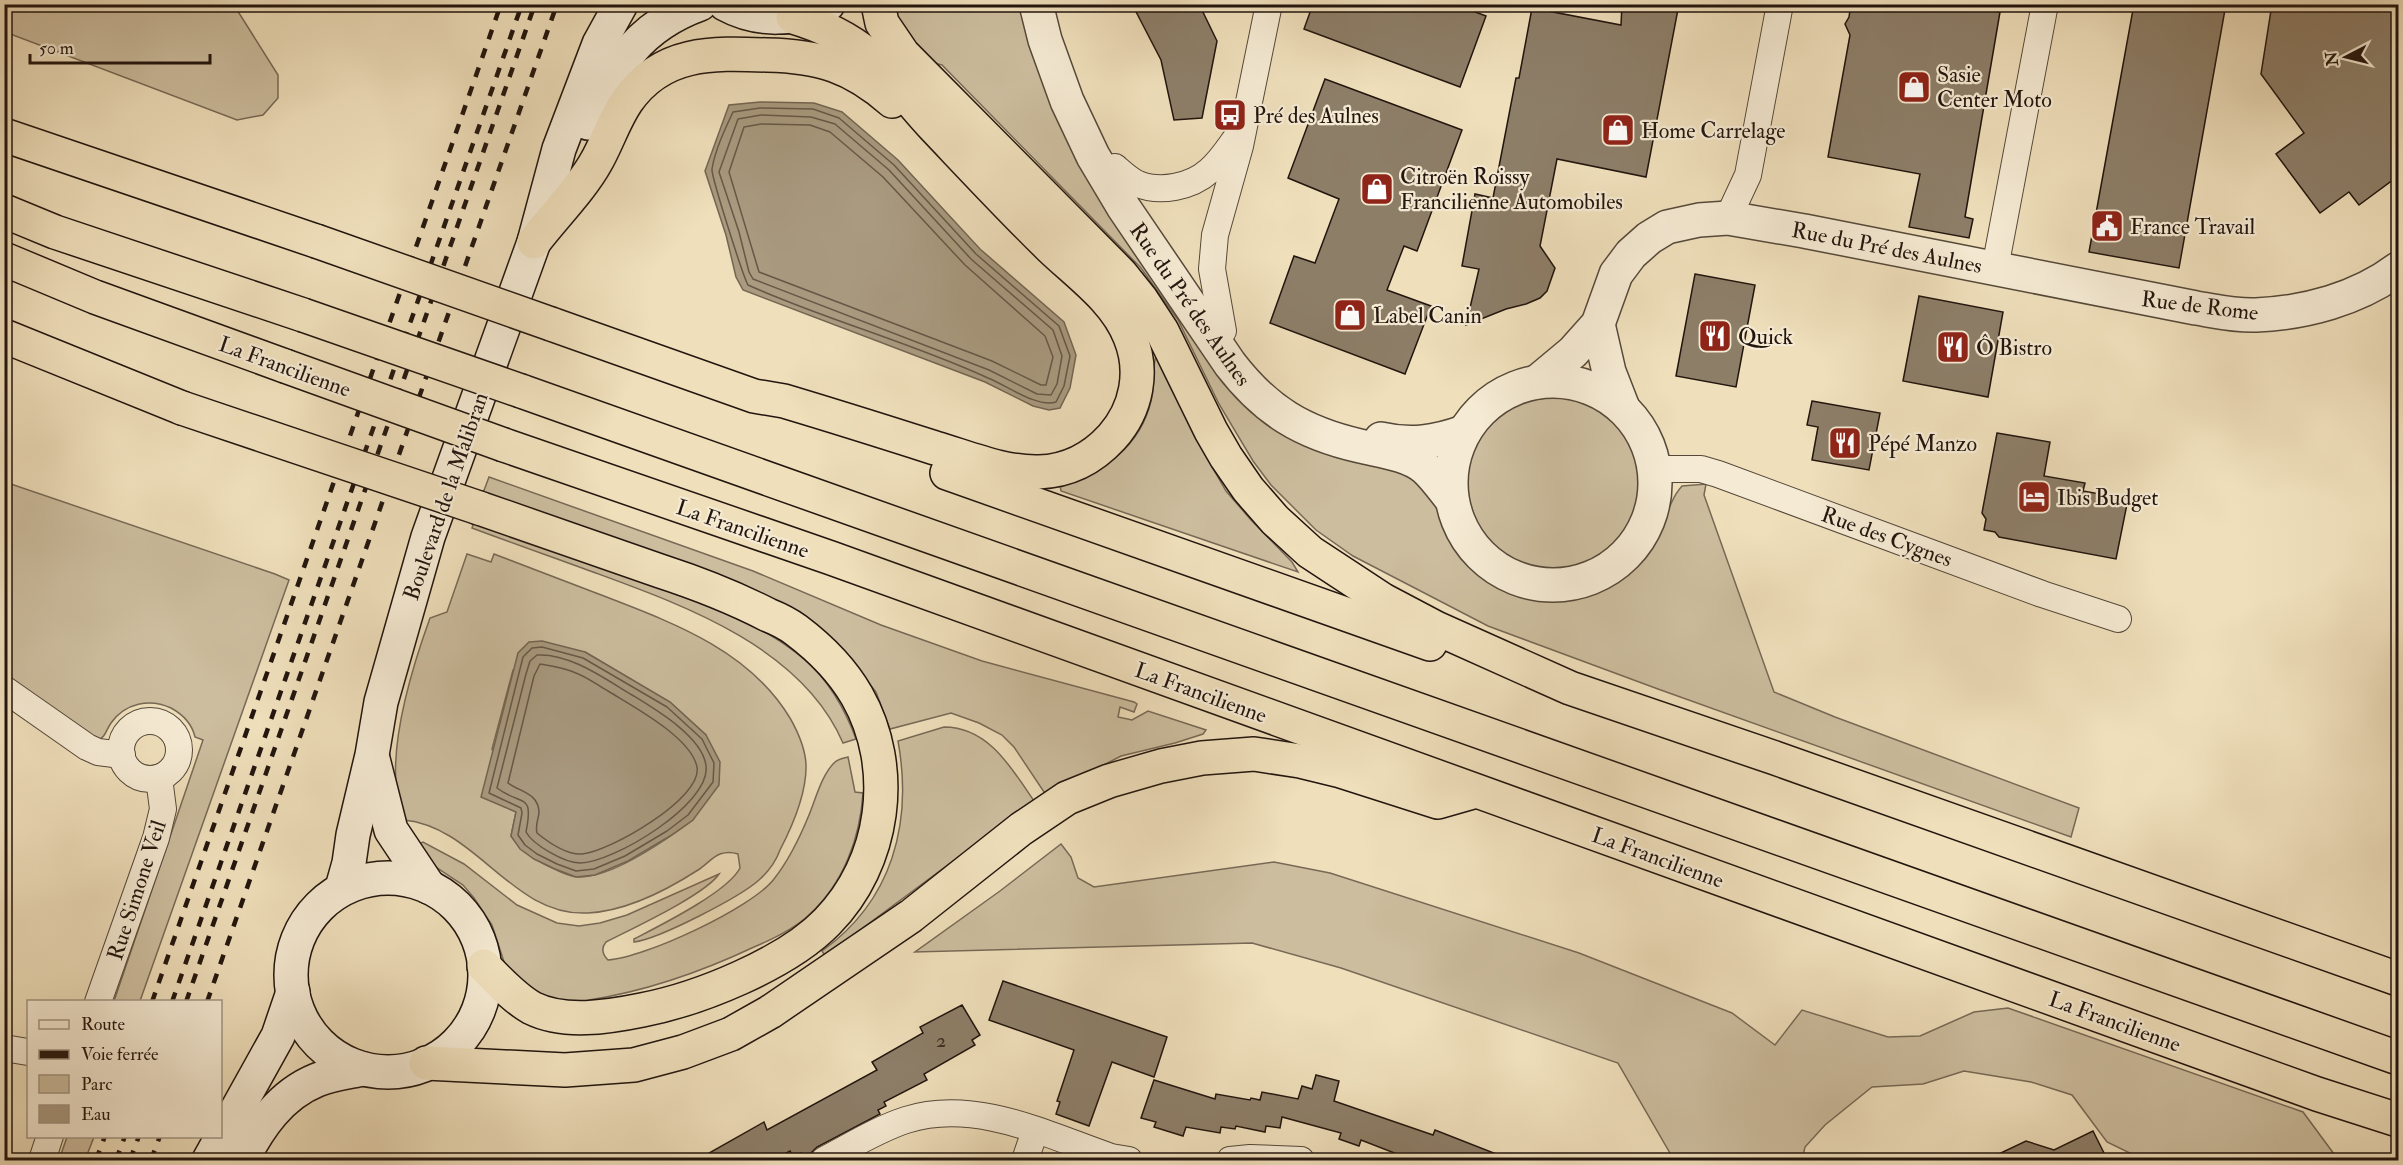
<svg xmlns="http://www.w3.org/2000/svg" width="2403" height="1165" viewBox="0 0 2403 1165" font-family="'IM FELL Double Pica',serif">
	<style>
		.green { fill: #ccbd9e; stroke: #776956; stroke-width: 1.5; fill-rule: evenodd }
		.water { fill: #a99a80; stroke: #736552; stroke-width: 1.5 }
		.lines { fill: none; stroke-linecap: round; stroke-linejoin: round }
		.shore { stroke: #665847; stroke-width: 1.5 }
		.building { fill: #8d7e68; stroke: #22150e; stroke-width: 1.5 }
		.minor-casing { stroke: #554839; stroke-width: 28 }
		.tertiary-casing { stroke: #554839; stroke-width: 36 }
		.secondary-casing { stroke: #22150e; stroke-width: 36 }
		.trunk-casing { stroke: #22150e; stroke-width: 36 }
		.minor { stroke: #f5ead3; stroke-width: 26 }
		.tertiary { stroke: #f5ead3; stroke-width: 33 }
		.secondary { stroke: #f5ead3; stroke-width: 33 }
		.trunk { stroke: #efdfbb; stroke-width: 33 }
		.rail { stroke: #22150e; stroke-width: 4.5; stroke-dasharray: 10 10; stroke-linecap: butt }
		.trunk-bridge-casing { stroke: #22150e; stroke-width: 36; stroke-linecap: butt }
		.trunk-bridge { stroke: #efdfbb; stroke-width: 33 }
		.labels { text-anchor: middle; stroke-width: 4.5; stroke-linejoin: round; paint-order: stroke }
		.number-label { font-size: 20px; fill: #3d2f24 }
		.poi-label { font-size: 22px; fill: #22150e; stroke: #f5ead3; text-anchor: start }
		.street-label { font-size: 22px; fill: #22150e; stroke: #f5ead3 }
	</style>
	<rect width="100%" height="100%" fill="#efdfbb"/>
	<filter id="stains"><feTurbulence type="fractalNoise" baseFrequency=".00333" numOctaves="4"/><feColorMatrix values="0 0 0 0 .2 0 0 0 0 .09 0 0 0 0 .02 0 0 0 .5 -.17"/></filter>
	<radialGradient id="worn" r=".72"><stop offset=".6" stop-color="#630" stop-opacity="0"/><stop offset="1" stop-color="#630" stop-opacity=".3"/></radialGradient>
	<!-- green -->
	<g class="green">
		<path d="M4,5h230l44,70v23l-15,17 -26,5 -232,-88z"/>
		<path d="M888,5h133l11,38 249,387c20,13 39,23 62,28 15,4 61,9 71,15 6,4 16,14 20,20 4,7 4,18 7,26 4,13 11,25 19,36 41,59 141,56 185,3 19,-23 20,-53 37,-72l24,-2 -2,11 70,197 61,25 244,91 -8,29 -413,-148 -170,-63 -135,-70 -37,-26 -45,-45 -18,-24 -34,-57 -41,-84 -37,-52 -199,-203c-31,-5 -40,-36 -54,-60z"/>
		<path d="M1156,356l40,83 30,52 25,29 41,42 6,10 -237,-81 -1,-6c43,-12 80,-38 91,-84 4,-14 1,-35 5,-45z"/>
		<circle cx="1554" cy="481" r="89"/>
		<path d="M489,477l264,94 128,54 101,36 152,41 3,2 -3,8 -14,-5 -2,10 14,3 16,-9 58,19 -3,4 -28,9 -54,13 -75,39 -32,-48 -12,-12 -23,-12 -28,-10 -61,16 -14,-37 -28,-36 -365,-163z"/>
		<path d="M5,482l270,92 14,6 -149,421h-26l89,-261 -8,-3c-3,-13 -13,-23 -24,-29 -21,-10 -46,-5 -60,15 -5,7 -5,14 -14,18l-92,-66z"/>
		<path d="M474,522c56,20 112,40 167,60 57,20 118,38 164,78 25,22 40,49 51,79l-13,4c-41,-96 -160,-138 -250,-171 -41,-15 -81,-29 -121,-44z"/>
		<path d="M467,554l24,8 3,-8c34,13 68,26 102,39 72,28 152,55 194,125 8,14 15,30 16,46 1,29 -13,61 -26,86 -4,11 -12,22 -21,30 -19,17 -100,59 -125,62v-3c25,-13 94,-47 106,-71l-2,-14c-6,-2 -12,-2 -18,0 -8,3 -15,12 -22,16 -31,20 -72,41 -110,43 -76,4 -111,-86 -184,-93 -3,-11 -7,-24 -8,-35 -4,-51 17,-120 34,-167l17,-6zM585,652l85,50 36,33 -13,85c-27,20 -82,59 -116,57 -10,-1 -22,-8 -31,-12 -15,-7 -25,-15 -35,-29l5,-24 -24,-63 21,-79z"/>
		<path d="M944,727c45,0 68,42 90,74l-209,155 -3,-5c70,-50 91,-127 76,-210z"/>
		<path d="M848,757l7,35 8,1c-3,45 -19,90 -54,122 -15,14 -36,24 -55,32 -53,25 -107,44 -165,53l-6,5 -31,2 -46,-39 -14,-43 -18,-27 -11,-13 -35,-23 -15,-15 10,-5 41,22 53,41 40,18 22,3 21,-3 27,-8 92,-41c-14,21 -88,55 -113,68 -5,6 -4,12 2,18 36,-2 144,-52 166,-81 15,-19 26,-42 35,-64 7,-17 13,-41 26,-53 3,-3 9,-4 13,-5z"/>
		<path d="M1061,844l10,13 7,21 16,9 180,-25 56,11 249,80 153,60 43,32 27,-35 86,27 32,-1 54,-24 34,-4 295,104 31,42 -6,6h-184l-37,-18 -35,-47 -41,-13 -67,-11 -41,13 -51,3 -47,38 -20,22 -3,13h-128l-56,-97 -277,-95 -89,-25 -337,9 85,-61z"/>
		<path d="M67,1137h27l-9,23h-26z"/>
	</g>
	<!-- water -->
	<g class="water">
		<path d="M760,102l54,1 28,9 56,48 82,89 84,73 12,33 -6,33 -10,20 -11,2 -16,-4 -48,-24 -242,-92 -7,-13 -10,-42 -21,-64 24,-66z"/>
		<path d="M542,641l43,11 85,50 36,33 14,27 -1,23 -26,35 -23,16 -42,25 -33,14 -19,2 -21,-8 -21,-10 -14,-10 -9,-13 5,-24 -35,-15 37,-144 11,-11z"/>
	</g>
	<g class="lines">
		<!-- shore -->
		<g class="shore">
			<path d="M760,108l53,1 26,9 55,47 82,89 83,72 11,30 -6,30 -8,16c-19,6 -50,-17 -68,-24 -78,-36 -162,-58 -240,-93 -5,-9 -37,-109 -36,-116 3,-19 13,-40 21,-57z"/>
			<path d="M761,115l50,2 24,7 54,46 82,89 82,71 9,26 -5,28 -6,11 -14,-1 -48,-24 -236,-91 -4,-7 -10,-40 -20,-60 19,-53z"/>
			<path d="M761,124l49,1 20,7 53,45 82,88 80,71 8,21 -7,28h-5l-49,-24 -233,-89 -30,-100 15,-45z"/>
			<path d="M542,647l41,11 84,49 35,32 12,24 -1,19 -25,33 -21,16 -42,25 -31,13 -18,2 -19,-7 -20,-10 -12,-9 -7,-10 4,-22 -1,-5 -32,-15 34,-136 9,-9z"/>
			<path d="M537,655c33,-2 68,24 95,40 23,14 71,42 74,71 5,38 -93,97 -126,97 -15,0 -47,-18 -54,-31 8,-41 -4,-25 -29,-44l29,-114 4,-13z"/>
			<path d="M540,664c12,2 25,4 36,9 11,4 21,12 32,18 24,15 83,46 89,76 6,31 -88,85 -115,87 -15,1 -34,-12 -45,-21 -2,-7 1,-13 2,-20 0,-20 -19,-21 -31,-30l26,-107z"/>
		</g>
	</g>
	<!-- building -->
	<g class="building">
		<path d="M1132,4h67l18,37 -15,77 -28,2 -13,-60z"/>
		<path d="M1313,4h141l32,12 -26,71 -156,-58z"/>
		<path d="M1622,4h57l-33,173 -89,-18 -17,87 15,22 -8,23 -7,7 -14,6 -20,5 -40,16 13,-56 -17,-3 13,-72 18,4 23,-120h3l13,-70 89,17z"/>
		<path d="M1851,4h102l47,8 -35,205 8,2 -4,19 -60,-11 11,-53 -92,-17 22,-122 -5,-11 4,-7z"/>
		<path d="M2134,4h92l-47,264 -90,-16z"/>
		<path d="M2272,4h126v172l-39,29 -10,-13 -29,21 -44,-59 28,-21 -43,-59z"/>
		<path d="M1325,79l137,51 -45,121 -13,-5 -17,44 44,16 -26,68 -135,-51 24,-67 21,7 24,-64 -51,-21z"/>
		<path d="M1695,274l60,11 -19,102 -60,-11z"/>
		<path d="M1919,296l84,16 -15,85 -85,-16z"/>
		<path d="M1812,401l68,12 -11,57 -57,-10 6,-33 -11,-2z"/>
		<path d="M1997,433l53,9 -6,34 41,7 -2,8 45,8 -12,60 -117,-22 -4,-5 -11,-2 2,-11 -4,-6z"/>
		<path d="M1003,981l164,56 -13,40 -42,-15 -23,64 -33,-12 4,-12 -3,-1 17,-51 -85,-30z"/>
		<path d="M962,1005l18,30 -8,5 3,5 -51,29 3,6 -43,22 2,4 -8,4 2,4 -63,33 -6,6 -2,8h-4l-4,-8 -8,4 -3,-6 -18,10h-77l69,-39 3,8 110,-60 -5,-8 51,-29 -3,-6z"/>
		<path d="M1316,1075l23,6 -5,20 99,34 2,-5 74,29v2h-114l2,-7 -36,-14 -2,6 -20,-7 2,-6 -59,-16 -2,11 -14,-2 -1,6 -29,-6 -1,3 -14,-2 -1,6 -34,-6 -3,9 -29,-9 2,-5 -15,-4 13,-38 61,19 1,-5 34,6 1,-2 9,2 2,-8 36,7 4,-13 10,3z"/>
		<path d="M2093,1131l15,30h-124l42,-20 28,9z"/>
	</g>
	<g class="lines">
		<defs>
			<g id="minor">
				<path d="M1115,167c7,6 14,13 23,17 22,9 53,3 71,-13 12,-10 21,-25 30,-37"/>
				<path d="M1728,218l20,-43 32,-171"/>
				<path d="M1995,268l50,-264"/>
				<path d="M1223,331l-11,-62 3,-34 25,-89 29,-142"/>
				<path d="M1654,469h47l17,5 324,120 76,25"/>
				<path d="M4,689l83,58 11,5 24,3"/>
				<circle cx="150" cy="750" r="29"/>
				<path d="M98,1002l58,-164 7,-29 -4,-31"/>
				<path d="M4,1048l24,4"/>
				<path d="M42,1160l8,-24"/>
				<path d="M824,1160c27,-14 54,-31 82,-40 69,-22 141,15 205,37l18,3"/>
				<path d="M1025,1160l10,-29"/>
				<path d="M1230,1160l20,-2 51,2"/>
			</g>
			<g id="tertiary">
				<path d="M1036,4l9,36 22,61 26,55 31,52 106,156c36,47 73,69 130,82 21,5 48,8 65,22 10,9 19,22 27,32"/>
				<path d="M1598,324l11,48 14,36"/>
				<circle cx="1553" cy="483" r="102"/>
				<path d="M1537,382l36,-30 25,-28 18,-50 15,-20 18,-16 18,-11 32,-7 29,-2 76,13 392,77c19,3 40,8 60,7 49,-2 102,-16 142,-46"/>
				<path d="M1381,439c30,7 55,3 83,-7"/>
			</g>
			<g id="secondary">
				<path d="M725,4c33,18 71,17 103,0"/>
				<path d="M588,123c26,-57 51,-97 112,-119"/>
				<path d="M373,759l18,71 38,57"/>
				<circle cx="388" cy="975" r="97"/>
				<path d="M342,888l7,-25 4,-28 19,-80 9,-53 47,-165 106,-295 25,-93 40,-105 22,-40"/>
				<path d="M209,1160l69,-124 15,-44"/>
				<path d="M242,1160c17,-33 38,-65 75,-80 14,-6 31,-8 46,-11"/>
			</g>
			<g id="trunk">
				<path d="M878,4l4,19 21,31 218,220 20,25 21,32 49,100 15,26 22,32 27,31 35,32 73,48 53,28 134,60 205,70 623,221"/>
				<path d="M4,135l312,106"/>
				<path d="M4,211l51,21 248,83"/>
				<path d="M534,242c19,-25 47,-53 62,-80 11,-19 18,-42 31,-61 35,-50 85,-48 140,-46 52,1 85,11 125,46"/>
				<path d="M4,259l91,38 190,69"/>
				<path d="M551,324l203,72 30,5c50,15 101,31 151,47 34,10 69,25 104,24 30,-1 53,-13 73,-35 25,-28 32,-66 18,-100 -14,-37 -52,-63 -80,-90 -40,-39 -78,-80 -116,-120 -23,-24 -41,-51 -66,-72 -22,-18 -48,-30 -75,-38"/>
				<path d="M4,336l178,72"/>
				<path d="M521,391l1877,667"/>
				<path d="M504,445l327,113 1486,536 81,26"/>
				<path d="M947,473l483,171"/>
				<path d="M479,508c60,21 121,42 181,63 37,12 73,26 108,44 10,4 20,9 28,15 24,18 46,40 61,66 41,72 28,167 -30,226 -41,42 -128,77 -185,88 -34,7 -78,14 -110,-2 -18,-10 -34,-28 -48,-42"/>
				<path d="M426,1063l139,7 69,-5 49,-13 48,-18 39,-22 141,-96 110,-87 46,-31 42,-17 52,-15 41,-8 52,-4 46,7 41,10 97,31 35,-10"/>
			</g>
		</defs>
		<!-- minor casing -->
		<use href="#minor" class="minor-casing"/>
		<!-- tertiary casing -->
		<use href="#tertiary" class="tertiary-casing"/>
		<!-- secondary casing -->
		<use href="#secondary" class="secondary-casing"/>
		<!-- trunk casing -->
		<use href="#trunk" class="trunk-casing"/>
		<!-- minor -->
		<use href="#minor" class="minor"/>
		<!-- tertiary -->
		<use href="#tertiary" class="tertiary"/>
		<!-- secondary -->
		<use href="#secondary" class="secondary"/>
		<!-- trunk -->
		<use href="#trunk" class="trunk"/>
		<!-- rail -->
		<g class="rail">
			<path d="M152,1002l349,-998"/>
			<path d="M172,1002l350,-998"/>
			<path d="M186,1002l349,-998"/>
			<path d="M207,1002l350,-998"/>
			<path d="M96,1160l9,-24"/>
			<path d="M116,1160l9,-24"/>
			<path d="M130,1160l9,-24"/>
			<path d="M151,1160l9,-24"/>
		</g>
		<defs>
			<g id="trunk-bridge">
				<path d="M316,241l235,83"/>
				<path d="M303,315l218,76"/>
				<path d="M285,366l219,79"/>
				<path d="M182,408l297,100"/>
			</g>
		</defs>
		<!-- trunk-bridge casing -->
		<use href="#trunk-bridge" class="trunk-bridge-casing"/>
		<!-- trunk-bridge -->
		<use href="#trunk-bridge" class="trunk-bridge"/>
	</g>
	<!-- icons -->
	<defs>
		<symbol id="shop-square" viewBox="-11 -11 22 22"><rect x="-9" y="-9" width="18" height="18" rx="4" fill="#8f2418" stroke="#f5ead3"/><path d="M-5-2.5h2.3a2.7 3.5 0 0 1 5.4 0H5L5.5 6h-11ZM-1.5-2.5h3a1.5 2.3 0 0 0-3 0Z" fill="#fff"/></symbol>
		<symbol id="bus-square" viewBox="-11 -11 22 22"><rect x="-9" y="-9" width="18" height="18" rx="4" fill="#8f2418" stroke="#f5ead3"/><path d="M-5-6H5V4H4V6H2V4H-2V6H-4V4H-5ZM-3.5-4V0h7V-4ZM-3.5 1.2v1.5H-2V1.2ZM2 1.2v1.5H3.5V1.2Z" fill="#fff"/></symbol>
		<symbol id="civic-square" viewBox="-11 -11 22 22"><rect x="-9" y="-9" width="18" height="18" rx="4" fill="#8f2418" stroke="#f5ead3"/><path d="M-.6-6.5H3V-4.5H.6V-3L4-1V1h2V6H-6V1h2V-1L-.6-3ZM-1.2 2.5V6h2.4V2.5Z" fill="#fff"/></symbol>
		<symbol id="restaurant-square" viewBox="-11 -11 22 22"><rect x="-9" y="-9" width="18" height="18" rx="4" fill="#8f2418" stroke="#f5ead3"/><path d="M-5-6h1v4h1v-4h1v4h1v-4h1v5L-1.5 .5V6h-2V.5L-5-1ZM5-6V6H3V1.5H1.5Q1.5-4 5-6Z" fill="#fff"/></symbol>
		<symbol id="hotel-square" viewBox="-11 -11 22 22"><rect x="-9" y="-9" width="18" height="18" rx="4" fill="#8f2418" stroke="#f5ead3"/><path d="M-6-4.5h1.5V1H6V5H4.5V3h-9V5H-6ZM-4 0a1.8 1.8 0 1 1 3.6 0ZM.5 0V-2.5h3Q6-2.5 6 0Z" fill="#fff"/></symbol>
	</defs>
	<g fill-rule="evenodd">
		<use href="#shop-square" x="1895" y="68" width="38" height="38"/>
		<use href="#bus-square" x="1211" y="96" width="38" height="38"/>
		<use href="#shop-square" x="1599" y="111" width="38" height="38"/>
		<use href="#shop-square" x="1358" y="170" width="38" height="38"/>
		<use href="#civic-square" x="2088" y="207" width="38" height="38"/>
		<use href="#shop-square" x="1331" y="296" width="38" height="38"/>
		<use href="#restaurant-square" x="1696" y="317" width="38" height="38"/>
		<use href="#restaurant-square" x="1934" y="328" width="38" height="38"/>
		<use href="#restaurant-square" x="1826" y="424" width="38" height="38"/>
		<use href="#hotel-square" x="2015" y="478" width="38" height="38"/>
	</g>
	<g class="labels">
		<!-- number labels -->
		<g class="number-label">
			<text x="941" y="1047">2</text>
		</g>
		<!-- poi labels -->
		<g class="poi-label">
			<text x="1937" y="82">Sasie<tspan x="1937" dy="25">Center Moto</tspan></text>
			<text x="1253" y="123">Pré des Aulnes</text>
			<text x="1641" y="138">Home Carrelage</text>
			<text x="1400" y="184">Citroën Roissy<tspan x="1400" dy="25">Francilienne Automobiles</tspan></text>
			<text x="2130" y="234">France Travail</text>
			<text x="1373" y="323">Label Canin</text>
			<text x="1738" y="344">Quick</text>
			<text x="1976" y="355">Ô Bistro</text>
			<text x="1868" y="451">Pépé Manzo</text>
			<text x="2057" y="505">Ibis Budget</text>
		</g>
		<!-- street labels -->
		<g class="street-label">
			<text transform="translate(1887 247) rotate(11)" y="8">Rue du Pré des Aulnes</text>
			<text transform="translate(1191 304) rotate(55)" y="8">Rue du Pré des Aulnes</text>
			<text transform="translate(2200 305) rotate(7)" y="8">Rue de Rome</text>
			<text transform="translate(285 366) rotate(20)" y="8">La Francilienne</text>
			<text transform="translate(445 496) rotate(-71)" y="8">Boulevard de la Malibran</text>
			<text transform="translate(743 528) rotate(19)" y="8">La Francilienne</text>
			<text transform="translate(1887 536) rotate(20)" y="8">Rue des Cygnes</text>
			<text transform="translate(1201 692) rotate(20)" y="8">La Francilienne</text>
			<text transform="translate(1658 857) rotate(20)" y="8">La Francilienne</text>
			<text transform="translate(136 890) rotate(-72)" y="8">Rue Simone Veil</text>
			<text transform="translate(2115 1021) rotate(20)" y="8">La Francilienne</text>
		</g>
	</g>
	<!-- margin -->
	<rect width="2403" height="1165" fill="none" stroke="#efdfbb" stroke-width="24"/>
	<rect x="6" y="6" width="2391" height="1153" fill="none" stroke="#22150e" stroke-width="3"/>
	<rect x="12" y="12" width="2379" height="1141" fill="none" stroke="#22150e" stroke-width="1.5"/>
	<!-- legend -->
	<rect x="27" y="1000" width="195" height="138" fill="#f5ead3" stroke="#a19584" stroke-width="1.5"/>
	<rect x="39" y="1020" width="30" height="9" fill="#f5ead3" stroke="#a19584" stroke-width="1.5"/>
	<text x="81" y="1030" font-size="18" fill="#22150e">Route</text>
	<rect x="39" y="1050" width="30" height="9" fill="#22150e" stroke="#a19584" stroke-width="1.5"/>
	<text x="81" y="1060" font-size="18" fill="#22150e">Voie ferrée</text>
	<rect x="39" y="1075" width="30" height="18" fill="#ccbd9e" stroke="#a19584" stroke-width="1.5"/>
	<text x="81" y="1090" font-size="18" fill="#22150e">Parc</text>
	<rect x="39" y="1105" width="30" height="18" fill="#a99a80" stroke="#a19584" stroke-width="1.5"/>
	<text x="81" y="1120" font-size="18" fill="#22150e">Eau</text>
	<!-- north arrow -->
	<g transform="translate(2346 57) rotate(263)" stroke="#f5ead3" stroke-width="4.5" paint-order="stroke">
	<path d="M0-4.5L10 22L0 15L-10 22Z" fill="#22150e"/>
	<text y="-9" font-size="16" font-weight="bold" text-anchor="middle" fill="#22150e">N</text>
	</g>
	<!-- scale -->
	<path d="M30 54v9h180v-9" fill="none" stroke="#22150e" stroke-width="3"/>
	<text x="39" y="54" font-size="18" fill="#22150e" stroke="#f5ead3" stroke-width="4.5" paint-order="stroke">50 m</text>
	<rect width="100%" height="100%" filter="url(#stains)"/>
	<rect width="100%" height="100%" fill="url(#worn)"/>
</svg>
